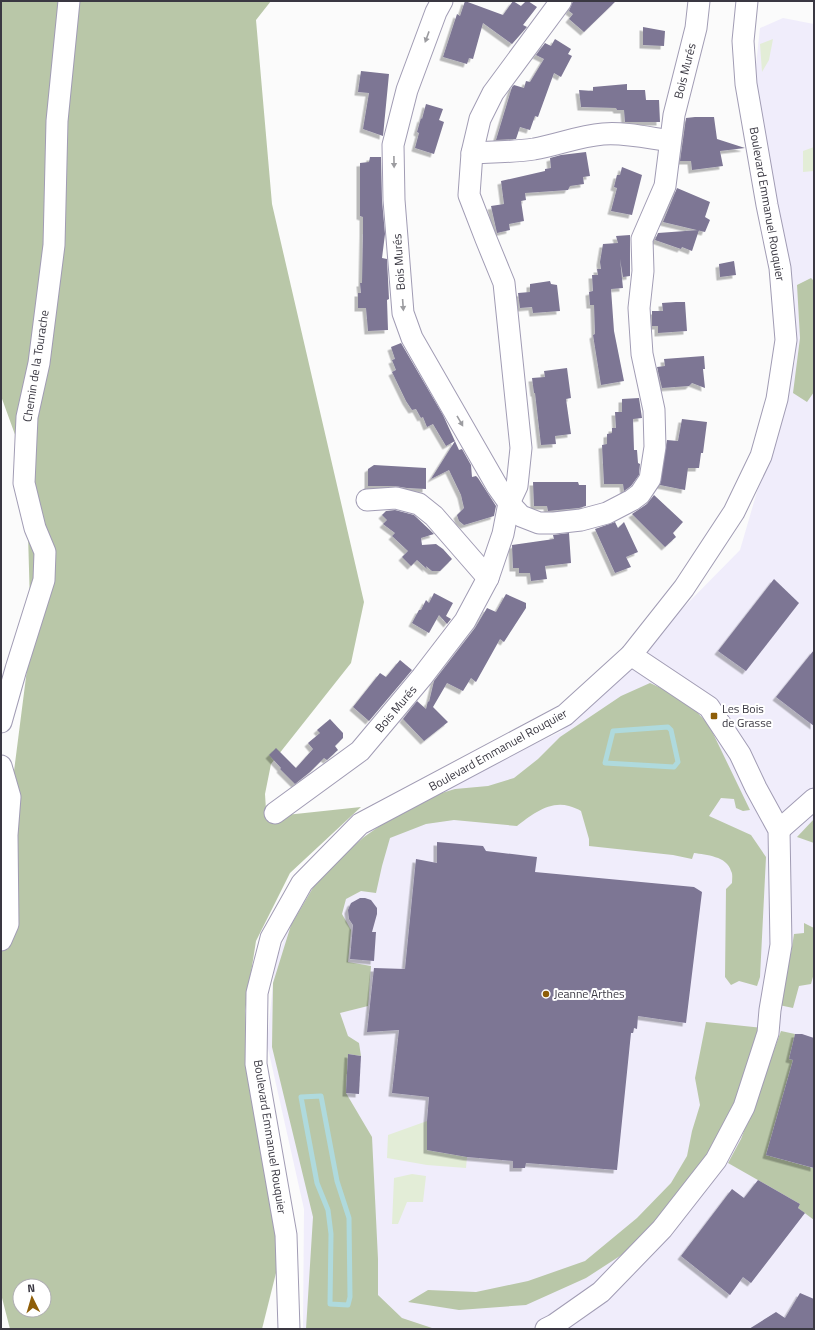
<svg xmlns="http://www.w3.org/2000/svg" width="815" height="1330" viewBox="0 0 815 1330" font-family="'Titillium Web',sans-serif">
	<style>
		.built { fill: #f0edfb }
		.green { fill: #e3edd7 }
		.forest { fill: #b9c7a8; fill-rule: evenodd }
		.lines { fill: none; stroke-linecap: round; stroke-linejoin: round }
		.stream { stroke: #afdadd; stroke-width: 5 }
		.building { fill: #7d7694; filter: url(#shadow) }
		.minor-casing { stroke: #a19cb4; stroke-width: 23 }
		.minor { stroke: #fff; stroke-width: 21 }
		.oneway { fill: #9c9ca0 }
		.poi-dot { fill: #8e5e08; stroke: #fff; stroke-width: 1.5 }
		.labels { text-anchor: middle; stroke-width: 4; stroke-linejoin: round; paint-order: stroke }
		.street-label { font-size: 12px; fill: #3a3842; stroke: #fff }
		.poi-label { font-size: 12px; fill: #3a3842; stroke: #fff; text-anchor: start }
	</style>
	<defs>
		<filter id="shadow"><feDropShadow dx="-3.5" dy="3.5" stdDeviation="0" flood-color="#0004"/></filter>
	</defs>
	<rect width="100%" height="100%" fill="#fbfbfb"/>
	<!-- built -->
	<path class="built" d="M783,18l31,6v1305h-511l1,-120 -37,-165 8,-82 26,-64 31,-37 70,-53 160,-77 178,-181 55,-189 -3,-70 -38,-208 6,-55z"/>
	<!-- green -->
	<g class="green">
		<path d="M773,39l-4,21 -7,12 -2,-28z"/>
		<path d="M814,147v24l-11,1v-21z"/>
		<path d="M427,1121v29l40,7 -1,11 -39,-3 -40,-7 1,-23z"/>
		<path d="M412,1174l14,2 -3,26h-16l-9,22h-6l2,-46z"/>
	</g>
	<!-- forest -->
	<g class="forest">
		<path d="M1,1h270l-15,19 16,184 92,398 -13,61 -80,101 -6,30 1,16 20,5 75,-8 -71,66 -34,68 -11,70 3,62 28,150 3,38 -17,68h-252l-9,-35v-344l12,-171 18,-141 -5,-173 -25,-69zM20,1286h24v24h-24z"/>
		<path d="M811,278l3,3v111l-7,10 -14,-9 7,-55 -3,-53z"/>
		<path d="M650,683l35,16 24,26 41,85 -7,1 -7,-3 -2,-9 -13,-1 -12,18 42,19 15,22 -6,120 -3,9 -18,-5 -8,4 -6,-8 1,-88 6,-6c0,-4 1,-9 -1,-12 -4,-15 -25,-16 -37,-18l-2,6 -19,-4 -84,-9v-7l-8,-28c-3,-2 -8,-4 -12,-5 -19,-6 -38,9 -52,20l-63,-6 -28,4 -36,14 -8,28 -6,27 -15,-2 -15,8 -4,15 9,16 -3,32 23,4 -3,40 -28,7 8,23 11,7 2,13 -13,-2 -2,39 26,44 6,122v36l24,23 33,11h-129l7,-112 -41,-170 1,-64 18,-58 30,-51 43,-37 51,-36 40,-12 33,-3 26,-8 24,-19 22,-22 61,-41z"/>
		<path d="M814,819v24l-17,-6z"/>
		<path d="M804,923l10,5v45l-3,11 -12,2 -6,22 -14,-3 3,-49 9,-3 3,-19 10,-1z"/>
		<path d="M706,1022l57,6 -25,75 -35,63 -63,77 -54,35 -60,27 -67,5 -51,-8 20,-12 48,2 52,-11 57,-20 52,-43 34,-35 16,-27 5,-25 8,-26 -5,-27z"/>
		<path d="M781,1031l14,3 -6,25 4,1 -27,95 47,13 1,-1v53l-16,-12 2,-4 -72,-41 13,-24z"/>
	</g>
	<g class="lines">
		<!-- stream -->
		<g class="stream">
			<path d="M668,727l3,3 7,32 -4,5 -69,-4 8,-32z"/>
			<path d="M321,1096l16,85 12,37 1,79 -2,8 -18,-1 1,-70 -3,-24 -11,-27 -16,-86z"/>
		</g>
	</g>
	<!-- building -->
	<g class="building">
		<path d="M465,1l38,14 10,-14 8,5 5,-5h2l9,6 -14,18 4,2 -15,17 -29,-21 -10,36 -4,-1 -2,6 -24,-7 14,-43 3,2z"/>
		<path d="M573,1h43l-32,31 -15,-13 4,-5 -4,-3z"/>
		<path d="M643,27l22,4 -1,15 -21,-1z"/>
		<path d="M555,39l16,10 -3,5 4,2 -11,21 -7,-4 -16,44 -3,-1 -5,14 -10,-3 -4,12 -20,1 16,-53 2,-2 10,3 2,-7 4,1 14,-23 -8,-4 9,-12 6,3z"/>
		<path d="M361,71l28,3 -6,62 -20,-7 6,-36 -11,-1z"/>
		<path d="M627,84v6h18l1,10h13l1,22h-35l-1,-12h-7l-1,-2 -35,-1 -2,-17 14,1v-4z"/>
		<path d="M426,104l17,5 -4,11 5,2 -10,32 -19,-6 4,-15 -2,-1 4,-14 1,1z"/>
		<path d="M695,117h19l3,22 28,9 -25,3 3,15 -31,4 -1,-9h-11l6,-43z"/>
		<path d="M586,152l4,24 -7,1 1,7 -14,2 -2,4 -43,3 1,7 -5,1 3,20 -15,3 1,6 -13,3 -6,-27 13,-2 -3,-23 44,-10v-2l6,-1 -1,-10 11,-3z"/>
		<path d="M370,157h11l1,43 3,34 -3,24 5,1 2,40 -2,1 1,30 -20,1 -2,-23h-8v-15h3l-1,-10h2l1,-50v-16l-3,-1v-53l9,-1z"/>
		<path d="M622,167l20,8 -10,40 -21,-4 6,-23 -3,-1 3,-12h3z"/>
		<path d="M677,188l33,14 -5,15 5,3 -5,12 -42,-10z"/>
		<path d="M699,230l-7,21 -10,-4 -1,2 -26,-9 3,-7z"/>
		<path d="M630,235v41l-7,1 -3,-18 3,29 -12,1 3,42 10,50 -23,4 -8,-50 2,-1 -1,-29h-4l-1,-13 4,-1 -1,-16h6l-1,-6h4l-1,-7 3,-18 15,-1 -2,-7z"/>
		<path d="M734,261l2,14 -16,2 -1,-13z"/>
		<path d="M550,281l1,3 6,1 3,26 -27,2 -1,-6 -12,1 -2,-15 12,-1v-8z"/>
		<path d="M676,302h9l2,29 -29,2v-7h-6v-15h11l-1,-8z"/>
		<path d="M401,343l42,72 16,35 3,-1 9,16 1,12 4,-1 2,2 18,28 -2,10 -30,9 -5,-4 -2,-6 7,-7 -3,-13 -12,-25 -18,9 24,-38 -9,5 -13,-22 -6,3 -4,-10 -2,1 -5,-9 -4,1 -6,-9 -14,-29 4,-2 -4,-10 3,-1 -4,-12z"/>
		<path d="M704,356l1,13h-2l2,19 -13,-5 -3,3 -27,2 -5,-21 8,-1 -1,-7z"/>
		<path d="M567,368l4,30 -5,1 5,35 -16,2 1,8 -15,1 -6,-52h-1l-2,-15 13,-1 -1,-6z"/>
		<path d="M639,398l3,20 -9,1 1,31h3l1,13 2,1 -1,11 -8,11 -7,5 -1,-7h-19l-2,-39 5,-1v-10l5,-1v-5h4l-1,-16h7v-13z"/>
		<path d="M682,419l25,3 -4,31h-2l-2,15h-11l-3,22 -25,-5 7,-45 11,1z"/>
		<path d="M374,465l52,3v21l-19,-1 -12,-2h-27v-17z"/>
		<path d="M533,482h45l1,3h7v21l-7,2 -31,3 -1,-5h-13z"/>
		<path d="M654,495l29,27 -10,11 3,4 -11,10 -33,-33 15,-10z"/>
		<path d="M395,510l19,5 20,19 -13,4 1,7 14,-1 7,5 9,10 -12,12h-8l-6,-5 1,3 -10,-9 -6,6 -9,-9 6,-6 -16,-15 3,-3 -12,-9 4,-4 -5,-5 4,-4z"/>
		<path d="M615,522l3,6 6,-6 14,30 -12,5 5,10 -16,6 -20,-44z"/>
		<path d="M569,533l2,30 -26,3 2,13 -16,2 -1,-8h-11v-5h-6l-1,-23 42,-6 -1,-4z"/>
		<path d="M774,579l25,24 -53,68 -28,-20z"/>
		<path d="M434,593l19,10 -7,13 5,3 -4,5 -8,-9 -10,18 -17,-10 7,-13h2l5,-10 3,3z"/>
		<path d="M506,594l20,9v5l-22,34 -4,-3 -24,43 -5,-4 -8,13 -16,-8 -14,24 15,15 -24,19 -21,-22 14,-18 9,8 2,-8 1,1 5,-21 41,-53 12,-20 9,4z"/>
		<path d="M814,650v76l-38,-29z"/>
		<path d="M400,660l12,10 -43,51 -16,-14 27,-34 6,4z"/>
		<path d="M330,719l13,14v5l-8,8 3,4 -11,10 -3,-2 -14,14 -15,12 -15,-15 1,-1 -12,-13 7,-7 20,20 17,-19 -5,-6 12,-10 -3,-3z"/>
		<path d="M437,842l46,4 3,5 51,6 -2,15 159,15 8,5 -16,131 -48,-7 -1,13 -3,-1 -1,5h-2l-14,137 -91,-7 -1,5h-12v-7l-46,-4 -40,-7v-29l2,-24 -37,-4 7,-63 -32,2 7,-64 31,1 11,-110 21,4z"/>
		<path d="M360,898h5l6,2 6,8v6l-5,18h4l-2,29 -24,-2 3,-34 -4,-6 -1,-9 3,-7z"/>
		<path d="M795,1034h7l12,4v130l-48,-13 27,-95 -4,-1z"/>
		<path d="M348,1054l13,2 -2,38 -13,-1z"/>
		<path d="M758,1180l42,24 -2,4 7,5 -54,70 -8,-6 -13,18 -49,-39 51,-67 12,9z"/>
		<path d="M800,1293l14,6v30h-65l27,-17 9,6z"/>
	</g>
	<g class="lines">
		<defs>
			<g id="minor">
				<path d="M442,1l-6,11 -29,78 -14,55 1,55 9,113 9,25 85,148 12,17 12,13 18,7h15l27,-3 26,-7 25,-13 8,-6 10,-15 5,-32 -1,-37 -12,-56 -2,-30 -1,-16 4,-37 -1,-32 23,-53 9,-71 22,-87 3,-27"/>
				<path d="M472,153c20,-1 42,-1 62,-4 23,-4 45,-13 69,-15 22,-2 46,4 67,7"/>
				<path d="M367,500l29,-2 23,6 15,12 54,62"/>
				<path d="M1,722l15,-53 28,-89 1,-28 -10,-24 -11,-45 3,-66 12,-54 15,-118 3,-124 12,-120"/>
				<path d="M1,766l9,31 -3,38 1,89 -7,16"/>
				<path d="M275,813l85,-62 62,-74 43,-56 23,-43 15,-44 6,-31 8,-17 4,-38 -17,-165 -18,-44 -17,-44 3,-42 8,-34 13,-26 68,-92"/>
				<path d="M779,830l35,-31"/>
				<path d="M289,1329l-3,-94 -30,-171 1,-71 14,-55 31,-55 58,-59 205,-109 66,-60 53,-67 50,-76 27,-56 16,-57 9,-59 -6,-72 -13,-63 -21,-121 -3,-43 4,-40"/>
				<path d="M546,1329l8,-4 47,-33 61,-63 54,-69 28,-53 24,-74 2,-23 11,-65 -2,-115 -23,-42 -16,-34 -31,-47 -78,-52"/>
			</g>
		</defs>
		<!-- minor casing -->
		<use href="#minor" class="minor-casing"/>
		<!-- minor -->
		<use href="#minor" class="minor"/>
	</g>
	<!-- one-way arrows -->
	<defs><path id="oneway-solid" d="M-6-.8H1V-3.2L6.5 0L1 3.2V.8H-6Z"/></defs>
	<g class="oneway">
		<use href="#oneway-solid" transform="translate(427 37) rotate(110)"/>
		<use href="#oneway-solid" transform="translate(394 162) rotate(89)"/>
		<use href="#oneway-solid" transform="translate(403 305) rotate(86)"/>
		<use href="#oneway-solid" transform="translate(460 421) rotate(60)"/>
	</g>
	<!-- markers -->
	<g class="poi-dot">
		<rect x="710" y="712" width="8" height="8" rx="2"/>
		<circle cx="546" cy="994" r="4"/>
	</g>
	<g class="labels">
		<!-- street labels -->
		<g class="street-label">
			<text transform="translate(685 71) rotate(-76)" y="4">Bois Murés</text>
			<text transform="translate(767 204) rotate(80)" y="4">Boulevard Emmanuel Rouquier</text>
			<text transform="translate(399 262) rotate(-94)" y="4">Bois Murés</text>
			<text transform="translate(36 366) rotate(-81)" y="4">Chemin de la Tourache</text>
			<text transform="translate(396 709) rotate(-50)" y="4">Bois Murés</text>
			<text transform="translate(498 750) rotate(-29)" y="4">Boulevard Emmanuel Rouquier</text>
			<text transform="translate(270 1137) rotate(81)" y="4">Boulevard Emmanuel Rouquier</text>
		</g>
		<!-- poi labels -->
		<g class="poi-label">
			<text x="722" y="713">Les Bois<tspan x="722" dy="14">de Grasse</tspan></text>
			<text x="554" y="998">Jeanne Arthes</text>
		</g>
	</g>
	<!-- border -->
	<rect width="815" height="1330" fill="none" stroke="#3a3842" stroke-width="4"/>
	<!-- north arrow -->
	<g transform="translate(32 1298) rotate(355)"><circle r="19" fill="#ffffff" stroke="#b0afb3"/>
	<path d="M0-3L7 15L0 10L-7 15Z" fill="#8e5e08"/>
	<text y="-6" font-size="11" font-weight="bold" text-anchor="middle" fill="#3a3842">N</text>
	</g>
</svg>
